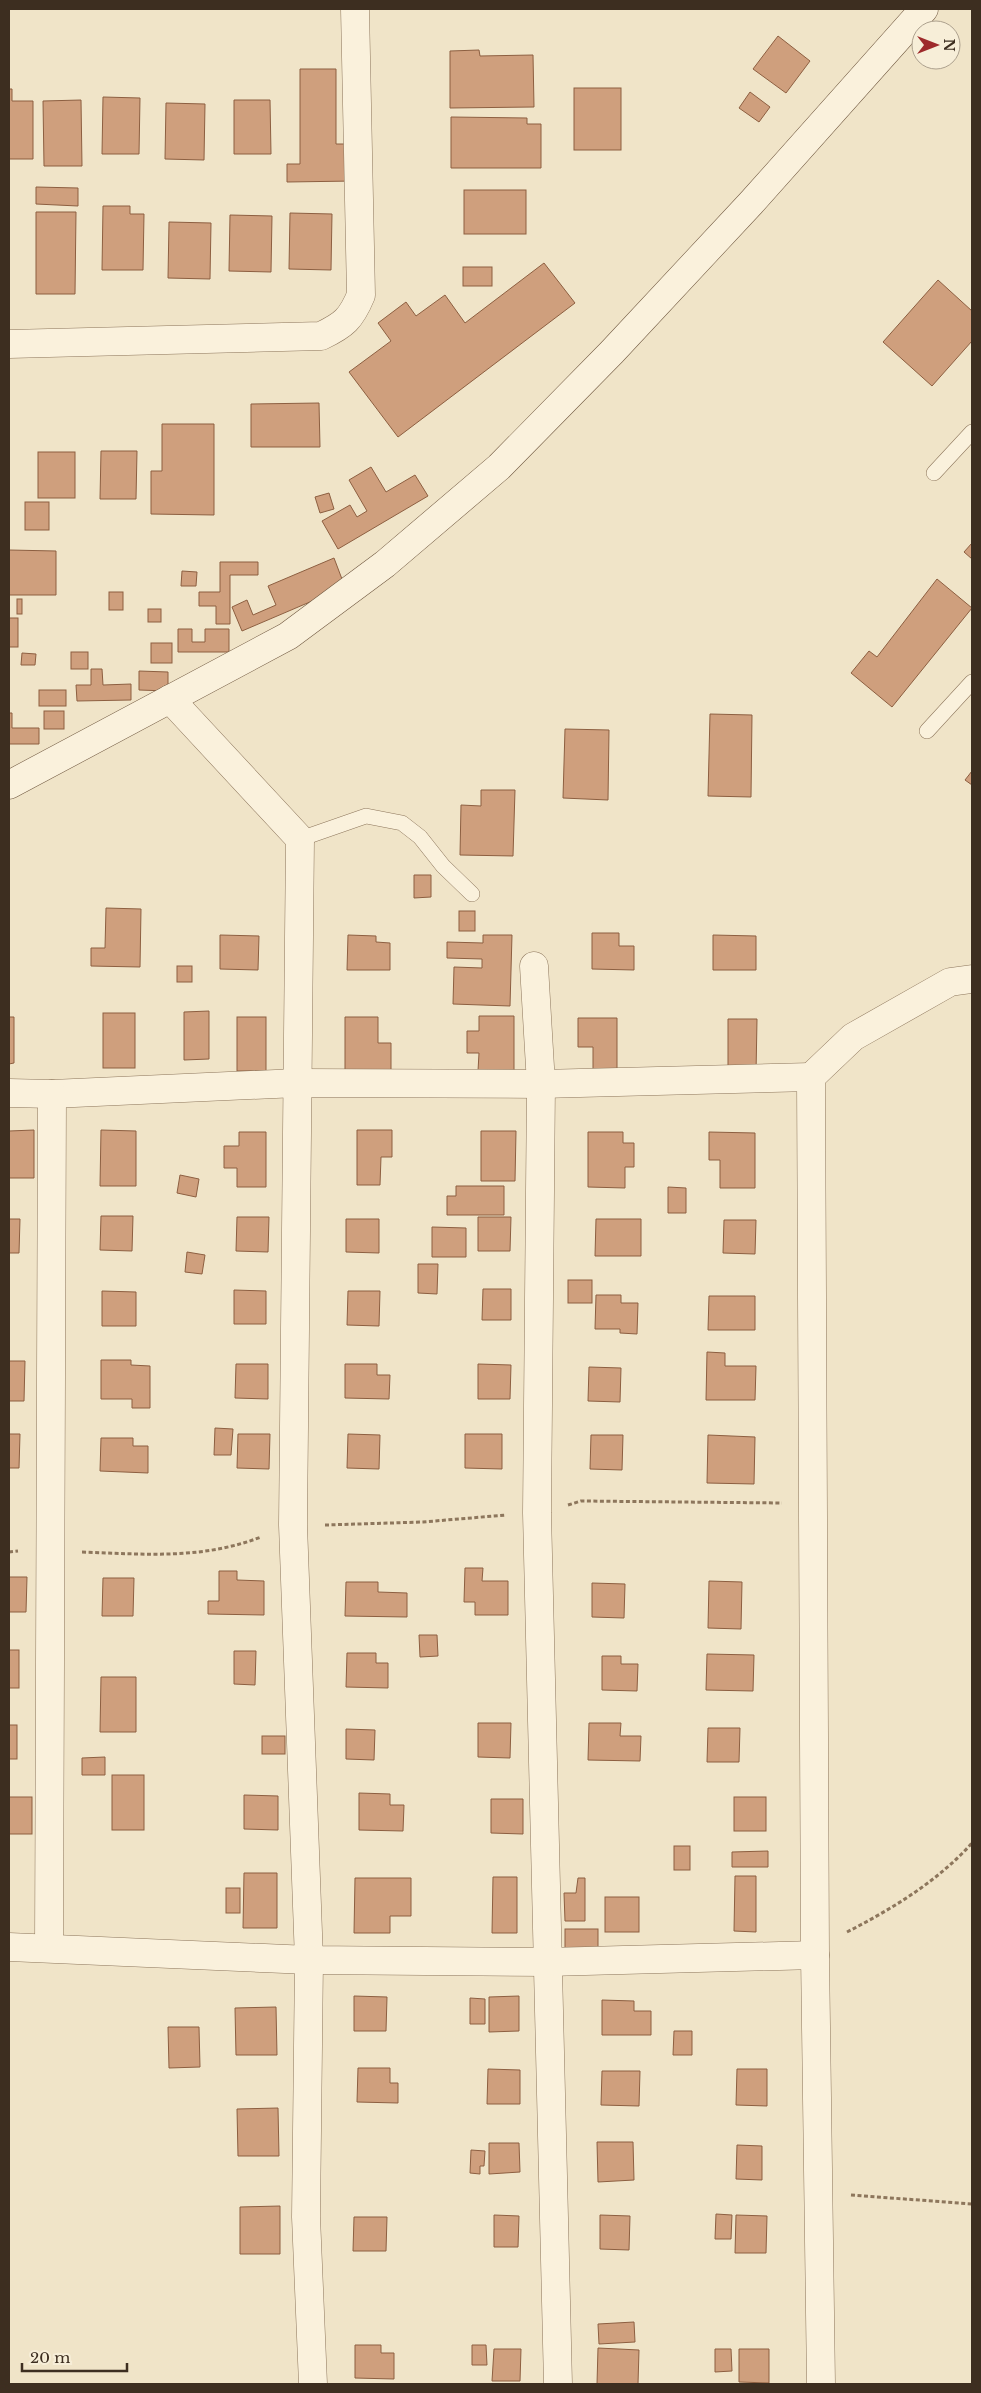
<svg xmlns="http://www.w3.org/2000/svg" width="981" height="2393" viewBox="0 0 981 2393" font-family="'Libre Baskerville',serif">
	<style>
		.building { fill: #cf9f7d; stroke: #8d5f41 }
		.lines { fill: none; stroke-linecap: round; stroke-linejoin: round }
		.lane-casing { stroke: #8d765c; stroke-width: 16 }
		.street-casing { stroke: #8d765c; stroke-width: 29 }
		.secondary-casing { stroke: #6f573f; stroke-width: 29 }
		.path { stroke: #8d765c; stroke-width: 3; stroke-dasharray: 4 2.5; stroke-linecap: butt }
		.lane { stroke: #faf1dc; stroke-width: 15 }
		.street { stroke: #faf1dc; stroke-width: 28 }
		.secondary { stroke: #faf1dc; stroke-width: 28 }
	</style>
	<rect width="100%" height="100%" fill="#f0e4c8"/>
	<!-- building -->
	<g class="building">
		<path d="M778,36l32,25 -24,32 -33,-24z"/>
		<path d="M479,50l1,6 53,-1 1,52 -84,1v-57z"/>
		<path d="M300,69h36v75h18v37l-67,1v-18h13z"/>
		<rect x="574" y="88" width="47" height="62"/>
		<path d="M9,89h3v12h21v58h-24z"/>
		<path d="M750,92l20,15 -11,15 -20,-14z"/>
		<path d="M103,97l37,1 -1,56h-37z"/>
		<path d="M81,100l1,66h-38l-1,-65z"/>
		<path d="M234,100h36l1,54h-37z"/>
		<path d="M166,103l39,1 -1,56 -39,-1z"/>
		<path d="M451,117l76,1v6h14v44h-90z"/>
		<path d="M36,187l42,1v18l-42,-2z"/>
		<rect x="464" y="190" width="62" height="44"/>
		<path d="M103,206h27v8h14l-1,56h-41z"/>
		<path d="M36,212h40l-1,82h-39z"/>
		<path d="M290,213l42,1 -1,56 -42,-1z"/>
		<path d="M230,215l42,1 -1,56 -42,-1z"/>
		<path d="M169,222l42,1 -1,56 -42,-1z"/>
		<path d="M544,263l31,40 -177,134 -49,-65 42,-31 -13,-18 28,-21 10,14 29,-21 20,28z"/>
		<rect x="463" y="267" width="29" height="19"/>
		<path d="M938,280l34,31v30l-40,45 -49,-44z"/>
		<path d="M319,403l1,44h-69v-43z"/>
		<path d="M162,424h52v91l-63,-1v-43h11z"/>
		<path d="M101,451h36l-1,48h-36z"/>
		<rect x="38" y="452" width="37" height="46"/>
		<path d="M371,467l15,25 29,-17 13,21 -90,53 -16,-28 28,-16 7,12 10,-6 -18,-31z"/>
		<path d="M329,493l5,16 -14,4 -5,-16z"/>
		<rect x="25" y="502" width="24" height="28"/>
		<path d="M972,543v16l-8,-7z"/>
		<path d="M9,550l47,1v44h-47z"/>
		<path d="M334,558l11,29 -103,44 -10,-24 15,-7 6,15 23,-10 -8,-19z"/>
		<path d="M220,562h38v13h-28v49h-14v-18h-17v-14h21z"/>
		<path d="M182,571l15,1 -1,14h-15z"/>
		<path d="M937,579l35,29 -80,99 -41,-34 18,-22 8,6z"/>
		<rect x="109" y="592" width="14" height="18"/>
		<rect x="17" y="599" width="5" height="15"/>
		<rect x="148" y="609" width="13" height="13"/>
		<rect x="9" y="618" width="9" height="29"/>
		<path d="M178,629h14v13h13v-13h24v23h-51z"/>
		<rect x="151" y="643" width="21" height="20"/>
		<rect x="71" y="652" width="17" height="17"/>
		<path d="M22,653l14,1 -1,11h-14z"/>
		<path d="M91,669h11l1,16 28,-1v16l-54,1 -1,-16h15z"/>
		<path d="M139,671l29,1v19l-29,-1z"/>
		<rect x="39" y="690" width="27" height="16"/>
		<rect x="44" y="711" width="20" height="18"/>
		<path d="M9,713h3v15h27v16h-30z"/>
		<path d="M710,714l42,1 -1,82 -43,-1z"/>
		<path d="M565,729l44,1 -1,70 -45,-2z"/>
		<path d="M972,771v14l-7,-5z"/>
		<path d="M481,790h34l-2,66 -53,-1 1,-50 20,1z"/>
		<path d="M414,875h17v22l-17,1z"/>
		<path d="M106,908l35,1 -1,58 -49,-1v-18h14z"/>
		<rect x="459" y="911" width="16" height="20"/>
		<path d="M592,933h27v13h15v24l-42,-1z"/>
		<path d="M220,935l39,1 -1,34 -38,-1z"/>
		<path d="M348,935l28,1v6l14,1v27h-43z"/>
		<path d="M483,935h29l-2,71 -57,-2 1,-37 28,1v-9l-35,-1v-16l36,1z"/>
		<path d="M713,935l43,1v34h-43z"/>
		<rect x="177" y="966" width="15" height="16"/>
		<path d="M209,1011v48l-25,1v-48z"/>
		<rect x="103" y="1013" width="32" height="55"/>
		<path d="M479,1016h35v55h-36l1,-18h-12v-22h12z"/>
		<path d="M9,1017h5v46l-5,1z"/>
		<rect x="237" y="1017" width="29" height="54"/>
		<path d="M345,1017h33v26h13v28h-46z"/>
		<path d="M578,1018h39v56h-24v-27h-15z"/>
		<path d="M728,1019h29l-1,55h-28z"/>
		<path d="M34,1130v48h-25v-47z"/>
		<path d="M101,1130l35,1v55h-36z"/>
		<path d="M357,1130h35v27h-11l-1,28h-23z"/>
		<path d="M481,1131h35l-1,50h-34z"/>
		<path d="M239,1132h27v55h-29v-19h-13v-22h15z"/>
		<path d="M588,1132h35v11h11v24h-9v21l-37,-1z"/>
		<path d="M709,1132l46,1v55h-35v-28h-11z"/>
		<path d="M180,1175l19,4 -3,18 -19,-4z"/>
		<path d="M456,1186h48v29h-57v-19h9z"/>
		<path d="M668,1187l18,1v25h-18z"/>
		<path d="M101,1216h32l-1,35 -32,-1z"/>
		<path d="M237,1217h32l-1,35 -32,-1z"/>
		<path d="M478,1217h33l-1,34h-32z"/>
		<path d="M9,1219h11l-1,34h-10z"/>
		<path d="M346,1219h33v34l-33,-1z"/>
		<path d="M596,1219h45v37h-46z"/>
		<path d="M724,1220h32l-1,34 -32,-1z"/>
		<path d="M432,1227l34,1v29h-34z"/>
		<path d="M187,1252l18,3 -3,19 -17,-2z"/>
		<path d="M418,1264h20l-1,30 -19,-1z"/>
		<rect x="568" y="1280" width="24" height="23"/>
		<path d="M483,1289h28v31h-29z"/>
		<path d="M234,1290l32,1v33h-32z"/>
		<path d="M102,1291l34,1v34h-34z"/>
		<path d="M348,1291h32l-1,35 -32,-1z"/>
		<path d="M596,1295h25v8h17l-1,31 -17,-1v-4h-25z"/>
		<path d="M709,1296h46v34h-47z"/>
		<path d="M707,1352l18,1v13h31l-1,34h-49z"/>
		<path d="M101,1360h30v5l19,1v42h-18v-9h-31z"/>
		<path d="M9,1361h16l-1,40h-15z"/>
		<path d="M236,1364h32v35l-33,-1z"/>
		<path d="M345,1364h32v11h13l-1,24 -44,-1z"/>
		<path d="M478,1364l33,1 -1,34h-32z"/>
		<path d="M589,1367l32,1 -1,34 -32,-1z"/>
		<path d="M215,1428l18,1 -2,26h-17z"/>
		<path d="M9,1434h11l-1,34h-10z"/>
		<path d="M238,1434h32l-1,35 -32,-1z"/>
		<path d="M348,1434l32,1 -1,34 -32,-1z"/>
		<path d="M465,1434h37v35l-37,-1z"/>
		<path d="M591,1435h32l-1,35 -32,-1z"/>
		<path d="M708,1435l47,2 -1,47 -47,-1z"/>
		<path d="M101,1438h32v8h15v27l-48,-2z"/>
		<path d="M465,1568h18l-1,13h26v34h-33v-13h-11z"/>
		<path d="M219,1571h18v9l27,1v34l-56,-1v-13h11z"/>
		<path d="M9,1577h18l-1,35h-17z"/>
		<path d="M103,1578h31l-1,38h-31z"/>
		<path d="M709,1581l33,1 -1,47 -33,-1z"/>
		<path d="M346,1582h32v10l29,1v24l-62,-1z"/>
		<path d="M592,1583l33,1 -1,34 -32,-1z"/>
		<path d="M419,1635h18l1,21 -18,1z"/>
		<rect x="9" y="1650" width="10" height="38"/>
		<path d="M234,1651h22l-1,34 -21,-1z"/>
		<path d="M347,1653h29v10h12v25l-42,-1z"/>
		<path d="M707,1654l47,1 -1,36 -47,-1z"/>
		<path d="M602,1656h19v8h17l-1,27 -35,-1z"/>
		<path d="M101,1677h35v55h-36z"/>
		<path d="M478,1723h33l-1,35 -32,-1z"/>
		<path d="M589,1723h32l-1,13h21l-1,25 -52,-1z"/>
		<rect x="9" y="1725" width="8" height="34"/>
		<path d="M708,1728h32l-1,34h-32z"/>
		<path d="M346,1729l29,1 -1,30 -28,-1z"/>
		<rect x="262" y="1736" width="23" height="18"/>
		<path d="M105,1757v18h-23v-17z"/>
		<rect x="112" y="1775" width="32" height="55"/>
		<path d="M359,1793l31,1v11h14l-1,26 -44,-1z"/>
		<path d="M244,1795l34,1v34l-34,-1z"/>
		<rect x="9" y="1797" width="23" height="37"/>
		<rect x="734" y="1797" width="32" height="34"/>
		<path d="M491,1799h32v35l-32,-1z"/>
		<rect x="674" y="1846" width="16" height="24"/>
		<path d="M768,1851v16h-36v-15z"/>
		<path d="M244,1873h33v55h-34z"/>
		<path d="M735,1876h21v56l-22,-1z"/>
		<path d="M493,1877h24v56h-25z"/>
		<path d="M355,1878h56v38h-21v17h-36z"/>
		<path d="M578,1878h7v43h-20l-1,-28h12z"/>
		<rect x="226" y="1888" width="14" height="25"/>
		<rect x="605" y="1897" width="34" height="35"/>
		<rect x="565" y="1929" width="33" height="19"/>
		<path d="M354,1996l33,1 -1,34h-32z"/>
		<path d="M519,1996v35l-30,1v-35z"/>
		<path d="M470,1998l15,1v25h-15z"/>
		<path d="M602,2000l32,1v10h17v24h-49z"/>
		<path d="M276,2007l1,48h-41l-1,-47z"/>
		<path d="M168,2027h31l1,40 -31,1z"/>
		<path d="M674,2031h18v24h-19z"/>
		<path d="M358,2068h32v15h8v20l-41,-1z"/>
		<path d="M488,2069l32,1v34h-33z"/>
		<path d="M737,2069h30v37l-31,-1z"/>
		<path d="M602,2071h38l-1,35 -38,-1z"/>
		<path d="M278,2108l1,48h-41l-1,-47z"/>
		<path d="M597,2142h36l1,38 -36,2z"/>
		<path d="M489,2143h30l1,29 -31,2z"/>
		<path d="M737,2145l25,1v34l-26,-1z"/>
		<path d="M471,2150l14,1 -1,15h-4v8l-10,-1z"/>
		<path d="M280,2206v48h-40v-47z"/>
		<path d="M716,2214l16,1 -1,24h-16z"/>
		<path d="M494,2215l25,1 -1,31h-24z"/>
		<path d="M600,2215l30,1 -1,34 -29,-1z"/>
		<path d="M736,2215l31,1 -1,37h-31z"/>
		<path d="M354,2217h33l-1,34h-33z"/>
		<path d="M634,2322l1,20 -36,2 -1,-20z"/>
		<path d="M355,2345h26v8h13v26l-39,-1z"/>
		<path d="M472,2345h14l1,20h-15z"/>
		<path d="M598,2348l41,2 -1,34h-41z"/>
		<path d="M494,2349h27l-1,32h-28z"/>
		<path d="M715,2349h16l1,22 -17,1z"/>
		<path d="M739,2349h30v34l-30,-1z"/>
	</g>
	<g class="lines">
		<defs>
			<g id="lane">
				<path d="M934,473l38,-41"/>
				<path d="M927,731l45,-49"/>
				<path d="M300,839l66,-23 36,7 18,14 23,29 29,28"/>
			</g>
			<g id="street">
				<path d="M9,344l312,-8c23,-11 30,-17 40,-41l-6,-286"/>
				<path d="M170,699l130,140 -7,686 16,435 -3,257 7,167"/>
				<path d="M534,966l7,118 -4,429 21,871"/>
				<path d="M9,1093l43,1 245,-11 244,1 270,-7"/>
				<path d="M9,1947l300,13 239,2 267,-7"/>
				<path d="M49,1948l3,-854"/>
				<path d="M821,2384l-6,-429 -4,-878 42,-40 97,-55 22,-3"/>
			</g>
			<path id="secondary" d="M9,785l279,-149 97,-72 114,-97 113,-115 139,-149 173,-194"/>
		</defs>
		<!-- lane casing -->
		<use href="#lane" class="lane-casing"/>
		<!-- street casing -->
		<use href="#street" class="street-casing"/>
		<!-- secondary casing -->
		<use href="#secondary" class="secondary-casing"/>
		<!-- path -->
		<g class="path">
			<path d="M568,1505l13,-4 201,2"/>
			<path d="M325,1525l98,-3 83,-7"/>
			<path d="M9,1552l9,-1"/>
			<path d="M82,1552c62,2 119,8 179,-15"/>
			<path d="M847,1932c45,-23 91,-51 125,-89"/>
			<path d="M851,2195l121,9"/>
		</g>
		<!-- lane -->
		<use href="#lane" class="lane"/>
		<!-- street -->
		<use href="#street" class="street"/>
		<!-- secondary -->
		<use href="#secondary" class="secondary"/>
	</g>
	<!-- border -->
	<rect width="981" height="2393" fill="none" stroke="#3d2e20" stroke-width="20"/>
	<!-- north arrow -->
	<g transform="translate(936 45) rotate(90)"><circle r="24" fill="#f7eed8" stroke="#ada18e"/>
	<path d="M0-4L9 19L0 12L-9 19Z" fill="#9e2a2b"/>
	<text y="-8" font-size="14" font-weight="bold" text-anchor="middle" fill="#3d2e20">N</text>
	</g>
	<!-- scale -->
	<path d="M22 2363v8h105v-8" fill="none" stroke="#3d2e20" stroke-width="2.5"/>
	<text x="30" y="2363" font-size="15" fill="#3d2e20" stroke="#f7eed8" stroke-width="4" paint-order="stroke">20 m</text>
</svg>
